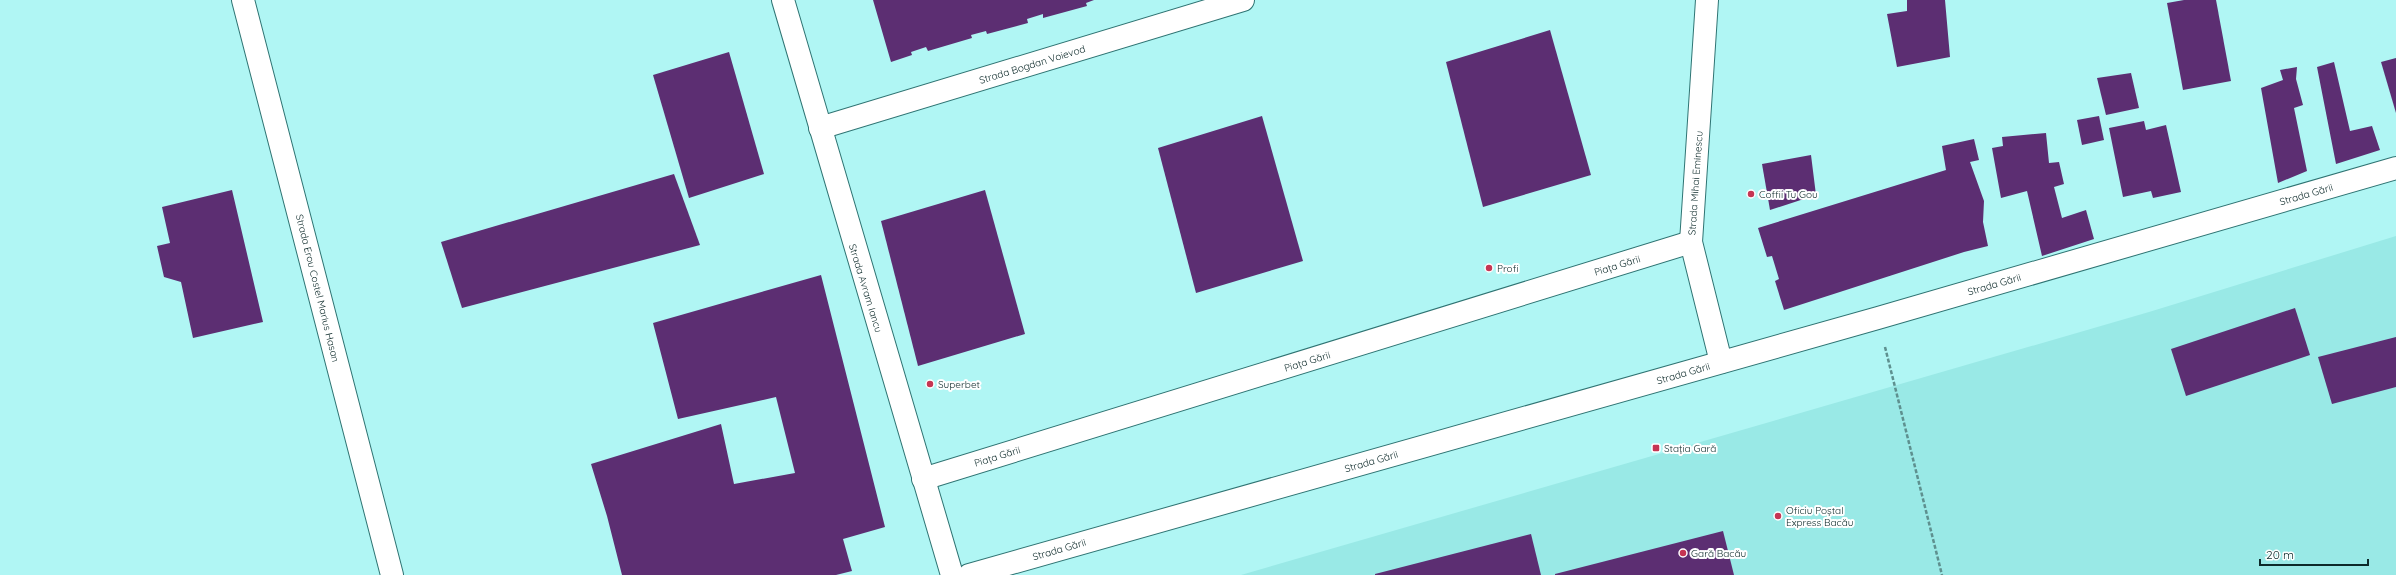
<svg xmlns="http://www.w3.org/2000/svg" width="2396" height="575" viewBox="0 0 2396 575" font-family="Quicksand,sans-serif">
	<style>
		.built { fill: #99e9e6 }
		.building { fill: #5c2e72 }
		.lines { fill: none; stroke-linecap: round; stroke-linejoin: round }
		.street-casing { stroke: #2f7473; stroke-width: 24 }
		.secondary-casing { stroke: #2f7473; stroke-width: 24 }
		.path { stroke: #5e908f; stroke-width: 2.5; stroke-dasharray: 4 2; stroke-linecap: butt }
		.street { stroke: #fff; stroke-width: 22 }
		.secondary { stroke: #fff; stroke-width: 22 }
		.poi-dot { fill: #c53553; stroke: #fff; stroke-width: 1.5 }
		.labels { text-anchor: middle; stroke-width: 4; stroke-linejoin: round; paint-order: stroke }
		.street-label { font-size: 10px; fill: #0d2a2a; stroke: #fff }
		.poi-label { font-size: 10px; fill: #0d2a2a; stroke: #fff; text-anchor: start }
	</style>
	<rect width="100%" height="100%" fill="#b0f6f4"/>
	<!-- built -->
	<path class="built" d="M2396,236v339h-1155l908,-263z"/>
	<!-- building -->
	<g class="building">
		<path d="M873,0h221l-8,3 1,3 -44,12v-4l-16,5 1,4 -41,11 -1,-3 -15,4 1,3 -44,13 -2,-4 -15,5 1,3 -21,7z"/>
		<path d="M1907,0h38l5,57 -53,10 -10,-53 20,-3z"/>
		<path d="M2184,0h32l15,81 -48,9 -16,-87z"/>
		<path d="M1550,30l41,145 -108,32 -37,-145z"/>
		<path d="M729,52l35,122 -75,24 -36,-123z"/>
		<path d="M2396,58v55l-15,-51z"/>
		<path d="M2334,62l16,69 22,-5 8,24 -44,14 -19,-97z"/>
		<path d="M2297,67l-1,12 7,26 -9,3 13,63 -29,12 -17,-95 22,-8 -3,-10z"/>
		<path d="M2131,73l8,35 -33,7 -9,-37z"/>
		<path d="M1262,116l41,145 -107,32 -38,-145z"/>
		<path d="M2099,116l5,24 -22,5 -5,-25z"/>
		<path d="M2144,121l2,9 20,-5 15,67 -28,6 -2,-7 -28,6 -14,-69z"/>
		<path d="M2046,133l3,30 10,-1 5,22 -10,3 8,31 24,-8 8,29 -52,17 -15,-65 -26,7 -9,-50 11,-2 -1,-9z"/>
		<path d="M1974,139l5,21 -9,2 14,39 -1,21 5,24 -24,6 -180,58 -9,-29 4,-2 -7,-23 -5,1 -9,-29 188,-58 -4,-24z"/>
		<path d="M1811,155l5,40 -46,15 -8,-46z"/>
		<path d="M674,174l26,71 -238,63 -21,-66z"/>
		<path d="M232,190l31,132 -70,16 -12,-56 -17,-5 -7,-31 13,-3 -8,-36z"/>
		<path d="M985,190l40,144 -107,32 -37,-145z"/>
		<path d="M821,275l64,252 -42,12 9,32 -16,4h-214l-15,-59 -16,-52 130,-40 13,60 61,-11 -19,-76 -98,22 -25,-96z"/>
		<path d="M2295,308l15,47 -124,41 -15,-47z"/>
		<path d="M2396,337v50l-64,17 -14,-47z"/>
		<path d="M1723,531l11,44h-179v-1z"/>
		<path d="M1531,534l10,41h-166v-1z"/>
	</g>
	<g class="lines">
		<defs>
			<g id="street">
				<path d="M243,0l149,575"/>
				<path d="M783,0l169,575"/>
				<path d="M1707,0l-16,242 30,120"/>
				<path d="M820,128l423,-128"/>
				<path d="M923,479l768,-237"/>
			</g>
			<path id="secondary" d="M969,575l909,-257 518,-150"/>
		</defs>
		<!-- street casing -->
		<use href="#street" class="street-casing"/>
		<!-- secondary casing -->
		<use href="#secondary" class="secondary-casing"/>
		<!-- path -->
		<path class="path" d="M1885,347l57,228"/>
		<!-- street -->
		<use href="#street" class="street"/>
		<!-- secondary -->
		<use href="#secondary" class="secondary"/>
	</g>
	<!-- markers -->
	<g class="poi-dot">
		<circle cx="1751" cy="194" r="4"/>
		<circle cx="1489" cy="268" r="4"/>
		<circle cx="930" cy="384" r="4"/>
		<rect x="1652" y="444" width="8" height="8" rx="2"/>
		<circle cx="1778" cy="516" r="4"/>
		<circle cx="1683" cy="553" r="4"/>
	</g>
	<g class="labels">
		<!-- street labels -->
		<g class="street-label">
			<text transform="translate(1032 64) rotate(-17)" y="4">Strada Bogdan Voievod</text>
			<text transform="translate(1695 183) rotate(-86)" y="4">Strada Mihai Eminescu</text>
			<text transform="translate(2306 194) rotate(-16)" y="4">Strada Gării</text>
			<text transform="translate(1617 265) rotate(-17)" y="4">Piața Gării</text>
			<text transform="translate(1994 284) rotate(-16)" y="4">Strada Gării</text>
			<text transform="translate(318 288) rotate(76)" y="4">Strada Erou Costel Marius Hasan</text>
			<text transform="translate(866 288) rotate(73)" y="4">Strada Avram Iancu</text>
			<text transform="translate(1307 361) rotate(-17)" y="4">Piața Gării</text>
			<text transform="translate(1683 373) rotate(-16)" y="4">Strada Gării</text>
			<text transform="translate(997 456) rotate(-17)" y="4">Piața Gării</text>
			<text transform="translate(1371 461) rotate(-16)" y="4">Strada Gării</text>
			<text transform="translate(1059 549) rotate(-16)" y="4">Strada Gării</text>
		</g>
		<!-- poi labels -->
		<g class="poi-label">
			<text x="1759" y="198">Coffii Tu Gou</text>
			<text x="1497" y="272">Profi</text>
			<text x="938" y="388">Superbet</text>
			<text x="1664" y="452">Stația Gară</text>
			<text x="1786" y="514">Oficiu Poștal<tspan x="1786" dy="12">Express Bacău</tspan></text>
			<text x="1691" y="557">Gară Bacău</text>
		</g>
	</g>
	<!-- scale -->
	<path d="M2260 559v6h108v-6" fill="none" stroke="#0d2a2a" stroke-width="2"/>
	<text x="2266" y="559" font-size="12" fill="#0d2a2a" stroke="#ffffff" stroke-width="3" paint-order="stroke">20 m</text>
</svg>
